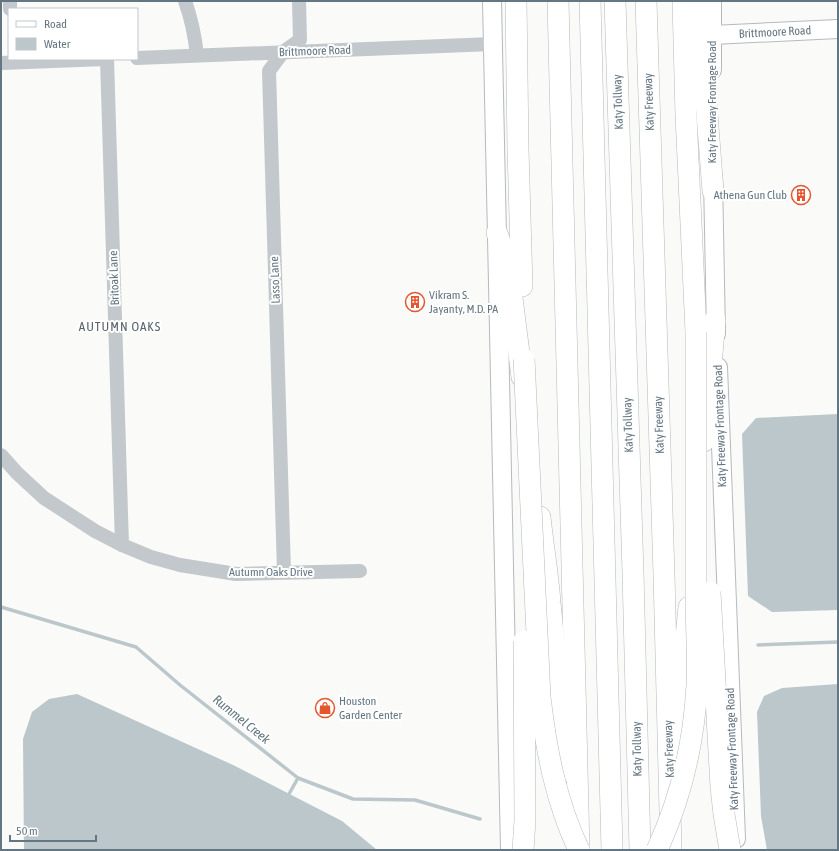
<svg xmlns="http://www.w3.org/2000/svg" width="839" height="851" viewBox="0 0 839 851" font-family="'Asap Condensed',sans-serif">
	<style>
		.water { fill: #bbc7cb }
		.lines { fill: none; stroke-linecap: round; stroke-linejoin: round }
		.stream { stroke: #bbc7cb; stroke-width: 3.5 }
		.major-casing { stroke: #b5babe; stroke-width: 20 }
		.highway-casing { stroke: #b4b9bd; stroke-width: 22 }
		.minor { stroke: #c3c8cc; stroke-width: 14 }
		.major { stroke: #fff; stroke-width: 18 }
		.highway { stroke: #fff; stroke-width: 21 }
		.highway-bridge-casing { stroke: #b4b9bd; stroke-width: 22; stroke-linecap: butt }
		.highway-bridge { stroke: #fff; stroke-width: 21 }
		.labels { text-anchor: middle; stroke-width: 4; stroke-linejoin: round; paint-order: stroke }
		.street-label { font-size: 12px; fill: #657683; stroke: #fff }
		.poi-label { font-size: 12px; fill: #657683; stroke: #fff; text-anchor: start }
		.neighbourhood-label { font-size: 13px; letter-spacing: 1px; fill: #57646e; stroke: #fff }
		.water-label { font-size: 13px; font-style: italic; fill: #60757c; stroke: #fff }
	</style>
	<rect width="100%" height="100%" fill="#fafaf8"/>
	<!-- water -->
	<g class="water">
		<path d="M838,414v196l-66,2 -24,-16 -6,-162 14,-16z"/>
		<path d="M838,684v166h-71l-6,-34 -4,-104 7,-16 18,-8z"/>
		<path d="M77,694l156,71 109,56 35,29h-353l-1,-111 9,-27 17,-13z"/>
	</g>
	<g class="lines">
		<!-- stream -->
		<g class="stream">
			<path d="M1,607l135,40 44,38 118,93 55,21 62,1 65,19"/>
			<path d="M758,645l80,-3"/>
			<path d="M289,794l9,-16"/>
		</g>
		<defs>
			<g id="major">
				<path d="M492,1l18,849"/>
				<path d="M712,1v69"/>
				<path d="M712,35l126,-6"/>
				<path d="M713,177l3,157"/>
				<path d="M718,367l18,472"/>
			</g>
			<g id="highway">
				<path d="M516,1l2,148 4,137"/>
				<path d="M558,1l14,564 7,285"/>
				<path d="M590,1l22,849"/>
				<path d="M615,1l18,572 7,277"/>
				<path d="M646,1l18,574 7,275"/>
				<path d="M683,1l3,114 10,217"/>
				<path d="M697,1l4,36 12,154"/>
				<path d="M497,233l11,33 14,111"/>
				<path d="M704,441l11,-121"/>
				<path d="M540,517c3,29 8,57 10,86 6,56 9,112 15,168"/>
				<path d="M681,740l4,-93 4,-40"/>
			</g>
		</defs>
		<!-- major casing -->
		<use href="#major" class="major-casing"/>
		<!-- highway casing -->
		<use href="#highway" class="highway-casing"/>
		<!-- minor -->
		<g class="minor">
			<path d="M10,1v8"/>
			<path d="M185,1c6,17 10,36 12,54"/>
			<path d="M137,58l356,-14"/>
			<path d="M107,59l15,486"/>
			<path d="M1,63l105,-4"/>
			<path d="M1,455l16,18 27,25 51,33 27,14 29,12 29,8 56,9 124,-3"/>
			<path d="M284,572l-15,-501 14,-19 17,-12 -1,-39"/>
		</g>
		<!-- major -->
		<use href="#major" class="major"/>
		<!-- highway -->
		<use href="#highway" class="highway"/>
		<defs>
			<g id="highway-bridge">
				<path d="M524,359l16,338c6,52 16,105 39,153"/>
				<path d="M710,592l11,195 3,27 6,36"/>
				<path d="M523,850l2,-30 -1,-179"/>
				<path d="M657,850c24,-52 37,-108 40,-165 1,-26 0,-51 -1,-77v-276"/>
			</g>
		</defs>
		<!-- highway-bridge casing -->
		<use href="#highway-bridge" class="highway-bridge-casing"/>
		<!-- highway-bridge -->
		<use href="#highway-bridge" class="highway-bridge"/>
	</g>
	<!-- icons -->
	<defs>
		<symbol id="building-ring" viewBox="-11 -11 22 22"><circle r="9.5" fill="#fff" stroke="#e4572e" stroke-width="1.5"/><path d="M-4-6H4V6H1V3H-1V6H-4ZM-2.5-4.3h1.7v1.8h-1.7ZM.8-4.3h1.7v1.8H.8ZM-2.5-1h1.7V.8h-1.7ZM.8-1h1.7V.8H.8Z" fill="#e4572e"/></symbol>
		<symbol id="shop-ring" viewBox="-11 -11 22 22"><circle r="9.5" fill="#fff" stroke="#e4572e" stroke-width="1.5"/><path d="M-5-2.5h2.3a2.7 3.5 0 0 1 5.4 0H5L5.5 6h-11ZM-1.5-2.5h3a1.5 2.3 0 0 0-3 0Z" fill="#e4572e"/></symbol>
	</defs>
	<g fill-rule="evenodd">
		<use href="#building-ring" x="790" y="184" width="22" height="22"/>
		<use href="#building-ring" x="404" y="291" width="22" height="22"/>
		<use href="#shop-ring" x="314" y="697" width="22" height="22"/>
	</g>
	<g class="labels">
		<!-- street labels -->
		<g class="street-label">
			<text transform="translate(775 32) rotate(-3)" y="4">Brittmoore Road</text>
			<text transform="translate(315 51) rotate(-2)" y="4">Brittmoore Road</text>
			<text transform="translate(618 102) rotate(-92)" y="4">Katy Tollway</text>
			<text transform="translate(649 102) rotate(-92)" y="4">Katy Freeway</text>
			<text transform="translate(712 102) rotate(-90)" y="4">Katy Freeway Frontage Road</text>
			<text transform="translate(114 278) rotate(-92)" y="4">Britoak Lane</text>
			<text transform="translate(275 280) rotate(-92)" y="4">Lasso Lane</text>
			<text transform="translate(628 425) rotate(-92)" y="4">Katy Tollway</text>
			<text transform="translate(659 425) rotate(-92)" y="4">Katy Freeway</text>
			<text transform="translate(720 426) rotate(-92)" y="4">Katy Freeway Frontage Road</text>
			<text x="271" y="576">Autumn Oaks Drive</text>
			<text transform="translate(637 749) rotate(-91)" y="4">Katy Tollway</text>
			<text transform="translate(669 749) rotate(-92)" y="4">Katy Freeway</text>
			<text transform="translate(732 749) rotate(-92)" y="4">Katy Freeway Frontage Road</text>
		</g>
		<!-- poi labels -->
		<g class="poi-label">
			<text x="787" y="199" text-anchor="end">Athena Gun Club</text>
			<text x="429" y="299">Vikram S.<tspan x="429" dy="14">Jayanty, M.D. PA</tspan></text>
			<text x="339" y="705">Houston<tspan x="339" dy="14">Garden Center</tspan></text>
		</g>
		<!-- neighbourhood labels -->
		<g class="neighbourhood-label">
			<text x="120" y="331">AUTUMN OAKS</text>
		</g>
		<!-- water labels -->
		<g class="water-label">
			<text transform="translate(242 719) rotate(39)" y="5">Rummel Creek</text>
		</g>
	</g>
	<!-- border -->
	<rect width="839" height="851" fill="none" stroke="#657683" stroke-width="4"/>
	<!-- legend -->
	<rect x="8" y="8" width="130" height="52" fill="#ffffff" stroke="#c1c8cd"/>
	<rect x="16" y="21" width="20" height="6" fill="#ffffff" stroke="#c1c8cd"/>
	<text x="44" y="28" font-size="12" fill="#657683">Road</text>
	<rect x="16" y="38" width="20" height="12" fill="#bbc7cb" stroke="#c1c8cd"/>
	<text x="44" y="48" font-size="12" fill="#657683">Water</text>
	<!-- scale -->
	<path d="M10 835v6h86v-6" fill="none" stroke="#657683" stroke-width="2"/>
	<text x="16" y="835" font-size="12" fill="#657683" stroke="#ffffff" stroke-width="3" paint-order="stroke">50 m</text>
</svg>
